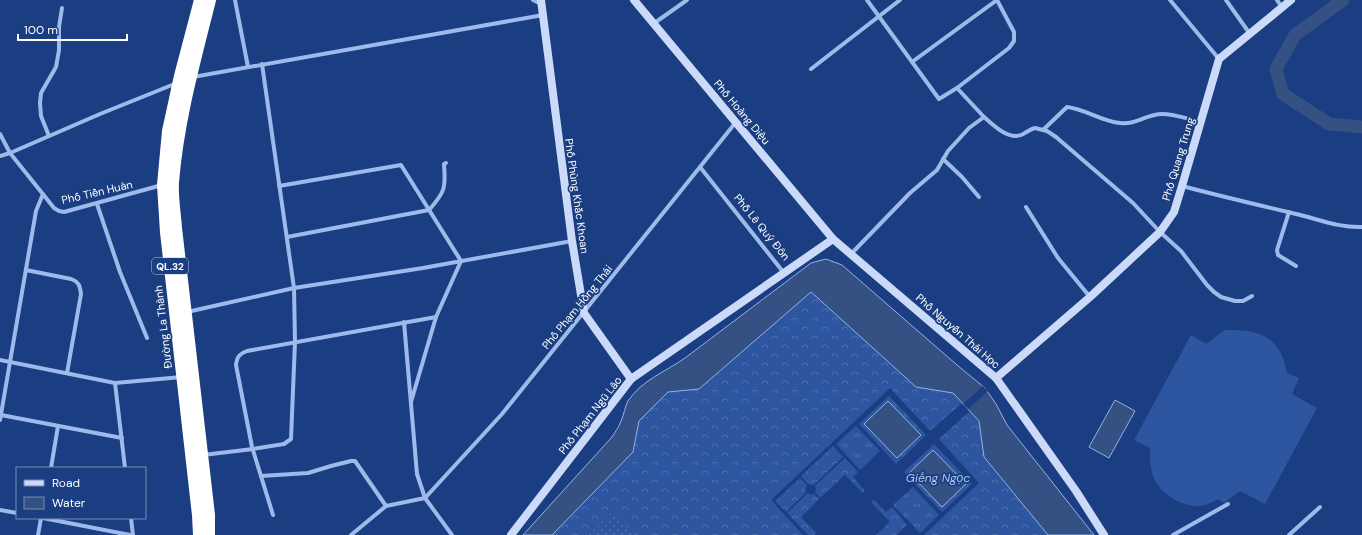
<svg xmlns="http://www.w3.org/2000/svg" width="1362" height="535" viewBox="0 0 1362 535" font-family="'DM Sans',sans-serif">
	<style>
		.grass { fill: url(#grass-tufts) }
		.forest { fill: url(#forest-crowns) }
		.park { fill: url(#park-dots) }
		.pitch { fill: #2e56a0 }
		.water { fill: #355082; stroke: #91b3ec }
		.pier { fill: #1a3e81 }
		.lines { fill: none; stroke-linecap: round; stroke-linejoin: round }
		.river { stroke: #355082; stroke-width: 13 }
		.street { stroke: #9ebaea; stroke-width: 4 }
		.secondary { stroke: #cadaf8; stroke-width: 8 }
		.highway { stroke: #fff; stroke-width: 12 }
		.labels { text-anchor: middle; stroke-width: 3.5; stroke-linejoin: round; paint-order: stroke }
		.shield { fill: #1a3e81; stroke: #bac5d9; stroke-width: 1 }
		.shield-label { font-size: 10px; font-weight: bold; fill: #fff }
		.street-label { font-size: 11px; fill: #fff; stroke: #1a3e81 }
		.water-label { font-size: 12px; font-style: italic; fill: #a9c4f2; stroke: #1a3e81 }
	</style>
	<defs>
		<pattern id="grass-tufts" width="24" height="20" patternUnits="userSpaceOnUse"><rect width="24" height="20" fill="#2e56a0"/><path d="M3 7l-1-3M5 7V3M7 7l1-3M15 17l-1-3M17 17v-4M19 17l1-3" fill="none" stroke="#4d6fae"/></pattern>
		<pattern id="forest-crowns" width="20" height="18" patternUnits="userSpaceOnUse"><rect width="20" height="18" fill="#2e56a0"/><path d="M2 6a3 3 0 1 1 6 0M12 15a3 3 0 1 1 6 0" fill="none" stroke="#4d6fae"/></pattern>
		<pattern id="park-dots" width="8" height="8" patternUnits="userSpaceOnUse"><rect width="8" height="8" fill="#2e56a0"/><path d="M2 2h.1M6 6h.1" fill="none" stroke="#4d6fae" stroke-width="1.8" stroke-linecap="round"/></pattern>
	</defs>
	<rect width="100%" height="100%" fill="#1a3e81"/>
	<!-- grass -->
	<g class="grass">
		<path d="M889,396l37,39 -30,29 -37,-40z"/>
		<path d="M856,426l24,25 -20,19 -24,-26z"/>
		<path d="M934,444l38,40 -30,28 -38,-40z"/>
		<path d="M913,487l26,28 -19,18 -27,-28z"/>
	</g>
	<!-- forest -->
	<g class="forest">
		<path d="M811,291l105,96 37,6 9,10 -32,28 -40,-43 -119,112 32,35h-169l-22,-23 -24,23h-36l81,-83 6,-31 29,-29 31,-3z"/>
		<path d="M970,411l9,10 5,36 64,78h-124l55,-52 -40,-44z"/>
		<path d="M833,446l10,11 -29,28 -6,-1 -7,-8z"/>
		<path d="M845,458l13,14 -5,5 12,14 -2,2 -18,-18 -25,23 -5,-6 1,-4 -1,-2z"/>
		<path d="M800,478l7,7 -2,4 1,3 -20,20 -11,-11z"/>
		<path d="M808,493l3,2 3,-1 5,5 -18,18 15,16 -2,2h-6l-21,-22z"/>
		<path d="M874,500l12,12 6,-5 15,18 -11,10h-20l14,-13 -19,-20z"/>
	</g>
	<!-- park -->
	<path class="park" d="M612,512l22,23h-46z"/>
	<!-- pitch -->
	<path class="pitch" d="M1225,330c35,-1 55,6 62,43l12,5 -7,16 25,14 -52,96 -25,-13 -16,12 -6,-4c-5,3 -11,6 -17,7 -21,1 -43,-13 -49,-33 -2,-9 -2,-17 -2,-25l-16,-8 57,-105 15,9z"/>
	<!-- water -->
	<g class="water">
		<path d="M826,259l16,6 115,100 28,23 11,16 11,21 87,110h-46l-64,-78 -5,-36 -26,-28 -37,-6 -105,-95 -112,97 -31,3 -29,29 -6,31 -81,83h-29l89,-98c3,-5 7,-10 9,-16 3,-6 4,-15 7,-20 14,-21 37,-29 57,-43l126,-95z"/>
		<path d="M1115,400l20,11 -26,47 -20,-11z"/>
		<path d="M888,401l33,34 -24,23 -33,-34z"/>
		<path d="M933,450l33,34 -24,23 -33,-34z"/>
	</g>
	<!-- pier -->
	<path class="pier" d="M983,386l5,5 -20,18 -5,-5z"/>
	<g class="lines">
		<!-- river -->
		<path class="river" d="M1343,0l-48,35 -19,34 7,25 46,30 33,3"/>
		<!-- street -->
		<g class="street">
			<path d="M235,0l13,67"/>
			<path d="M533,0l8,4"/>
			<path d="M867,0l72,99 18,-11 52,-40 5,-7v-9l-17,-32 -85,62"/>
			<path d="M1170,0l49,59"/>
			<path d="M1226,0l24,34"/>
			<path d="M1277,0l5,7"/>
			<path d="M653,24l34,-24"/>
			<path d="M811,69l89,-69"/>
			<path d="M193,77l350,-62"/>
			<path d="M957,88l27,29"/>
			<path d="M1044,129l23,-22c18,2 34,14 53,16 17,2 26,-9 42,-9 13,0 26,5 39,8"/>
			<path d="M0,134l10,19 44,55 5,3 5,1 98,-27"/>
			<path d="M49,136l-8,-20 -1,-13 1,-10 15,-26 3,-17v-23l3,-19"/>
			<path d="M0,156l10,-3 90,-39 77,-31"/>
			<path d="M943,159l19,18 17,20"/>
			<path d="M700,167l84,106"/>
			<path d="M279,186l122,-21 60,96 -25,56 -25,85"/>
			<path d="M1182,186c38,10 76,19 114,28 22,5 43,14 66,13"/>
			<path d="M97,204l23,68 27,66"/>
			<path d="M1026,207l32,51 32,39"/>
			<path d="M1289,212l-12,38 1,5 18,11"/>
			<path d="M287,237l142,-27c16,-18 17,-22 15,-46l2,-1"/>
			<path d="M851,254l59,-61 27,-23 11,-19 21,-23 15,-11c9,8 24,23 37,18 5,-2 9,-6 14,-7l12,3 9,6 77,66 27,29 21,19 26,34 7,7 7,5 14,4h8l9,-5"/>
			<path d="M26,270l45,9c8,3 9,7 10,15l-14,79"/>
			<path d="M187,312l107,-24 129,-20 149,-27"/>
			<path d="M404,322l13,152 8,24 27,37"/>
			<path d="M0,360l115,23 67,-6"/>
			<path d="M115,383l10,85"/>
			<path d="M1,415l121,23"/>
			<path d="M0,420l36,-209 7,-17"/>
			<path d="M203,455l50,-6 31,-5 7,-5 4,-97 -1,-54 -32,-224"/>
			<path d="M51,468l7,-42"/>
			<path d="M261,476l47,-3 23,-7 20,-5h4l31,45"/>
			<path d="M425,498l77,-84 234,-292"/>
			<path d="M0,510l17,3"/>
			<path d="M273,515l-21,-68 -16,-82c1,-8 3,-11 11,-14l189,-34"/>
			<path d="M43,518l87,17"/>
			<path d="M131,518l2,17"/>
			<path d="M38,535l3,-17"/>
			<path d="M351,535l35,-29 39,-8"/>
			<path d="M1173,535l55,-31"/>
			<path d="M1289,535l31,-28"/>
		</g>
		<!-- secondary -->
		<g class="secondary">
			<path d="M541,0l31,241 12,72 47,66"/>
			<path d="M634,0l199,239 163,139 80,113 28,44"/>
			<path d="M996,378l94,-81 70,-65 14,-20 8,-26 37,-127 72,-59"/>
			<path d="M511,535l120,-156 202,-140"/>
		</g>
		<!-- highway -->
		<g class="highway">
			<path d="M199,535l-1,-20 -32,-283 -3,-47 5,-54 12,-55 20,-76"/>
			<path d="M209,535v-20l-33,-287c-1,-15 -4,-31 -3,-46 5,-62 22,-122 37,-182"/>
		</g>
	</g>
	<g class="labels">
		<!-- shield labels -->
		<rect class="shield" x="152" y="258" width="36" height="16" rx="3"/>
		<g class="shield-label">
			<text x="170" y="270">QL.32</text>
		</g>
		<!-- street labels -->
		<g class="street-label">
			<text transform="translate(742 112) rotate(50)" y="4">Phố Hoàng Diệu</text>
			<text transform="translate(1178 159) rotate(-73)" y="4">Phố Quang Trung</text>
			<text transform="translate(97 192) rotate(-13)" y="4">Phố Tiền Huân</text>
			<text transform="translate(577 196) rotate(82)" y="4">Phố Phùng Khắc Khoan</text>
			<text transform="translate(762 227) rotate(51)" y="4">Phố Lê Quý Đôn</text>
			<text transform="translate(577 307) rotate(-51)" y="4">Phố Phạm Hồng Thái</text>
			<text transform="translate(163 327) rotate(-97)" y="4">Đường La Thành</text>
			<text transform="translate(958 331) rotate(41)" y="4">Phố Nguyễn Thái Học</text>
			<text transform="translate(590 415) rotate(-52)" y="4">Phố Phạm Ngũ Lão</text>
		</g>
		<!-- water labels -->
		<g class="water-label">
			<text x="938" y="482">Giếng Ngọc</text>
		</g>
	</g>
	<!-- legend -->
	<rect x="16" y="467" width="130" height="52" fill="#1a3e81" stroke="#768bb3"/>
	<rect x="24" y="480" width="20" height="6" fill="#cadaf8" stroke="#768bb3"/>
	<text x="52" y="487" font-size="12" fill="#ffffff">Road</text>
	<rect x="24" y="497" width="20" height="12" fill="#355082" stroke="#768bb3"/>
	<text x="52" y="507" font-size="12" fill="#ffffff">Water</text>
	<!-- scale -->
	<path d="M18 34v6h109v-6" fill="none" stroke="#ffffff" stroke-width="2"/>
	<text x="24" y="34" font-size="12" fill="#ffffff" stroke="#1a3e81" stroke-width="3" paint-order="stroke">100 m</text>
</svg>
